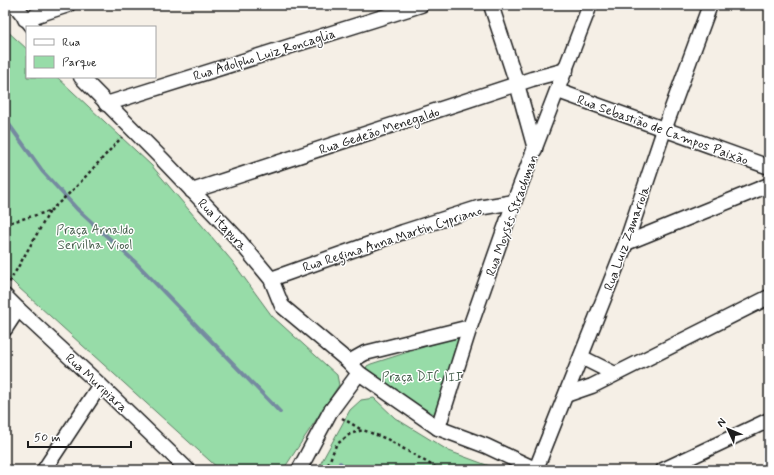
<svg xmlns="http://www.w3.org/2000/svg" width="774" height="475" viewBox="0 0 774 475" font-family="Mynerve,sans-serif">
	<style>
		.green { fill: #97dca8; stroke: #5a7c62 }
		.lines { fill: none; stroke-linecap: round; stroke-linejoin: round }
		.stream { stroke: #748aa0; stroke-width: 4 }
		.minor-casing { stroke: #1c1c1c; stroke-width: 17 }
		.path { stroke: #1c1c1c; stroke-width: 2.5; stroke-dasharray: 3 3; stroke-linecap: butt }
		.minor { stroke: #fff; stroke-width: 14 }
		.labels { text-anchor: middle; stroke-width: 3; stroke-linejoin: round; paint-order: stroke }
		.street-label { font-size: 13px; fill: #1c1c1c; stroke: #fff }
		.park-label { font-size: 13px; fill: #475f4d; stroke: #fff }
	</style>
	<rect width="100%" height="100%" fill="#f5efe6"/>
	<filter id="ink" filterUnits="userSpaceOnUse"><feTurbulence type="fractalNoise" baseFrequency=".025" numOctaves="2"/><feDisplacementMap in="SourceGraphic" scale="8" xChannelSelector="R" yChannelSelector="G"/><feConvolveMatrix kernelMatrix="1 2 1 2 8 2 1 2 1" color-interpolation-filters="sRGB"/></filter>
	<g filter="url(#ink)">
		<!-- green -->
		<g class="green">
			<path d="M5,29l22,20v28h30l95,89 80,95 40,55 65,59 2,10 -56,85h-63l-202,-183 -13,-13z"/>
			<path d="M461,335l-7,36 -20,43 -65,-36 -4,-6 2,-6 4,-2z"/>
			<path d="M374,398l21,20 54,33 51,19h-183l33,-60 11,-10z"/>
		</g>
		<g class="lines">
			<!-- stream -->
			<g class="stream">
				<path d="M5,119l38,53 34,37 58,53 145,150"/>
				<path d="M340,463l7,7"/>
			</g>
			<defs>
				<g id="minor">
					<path d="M15,5l18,22"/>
					<path d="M491,5l26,79 18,65"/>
					<path d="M25,19l43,-14"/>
					<path d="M81,77l83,84 72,76 35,42 11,27 67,56 10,11 79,55 48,18 51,24"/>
					<path d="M558,91l211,76"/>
					<path d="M106,104l315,-99"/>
					<path d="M192,191l340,-112 34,-9"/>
					<path d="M626,243l143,-58"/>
					<path d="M271,279l132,-47 75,-24 36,-6"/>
					<path d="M5,296l13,13 82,76 88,85"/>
					<path d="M5,329l13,-20"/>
					<path d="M581,357l34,17"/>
					<path d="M349,362l16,-9 105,-26"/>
					<path d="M566,395l26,-9 177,-89"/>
					<path d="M438,428l32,-101 44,-125 76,-197"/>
					<path d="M536,469l90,-226 38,-113 46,-125"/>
					<path d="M44,470l56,-85"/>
					<path d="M299,470l31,-58 29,-39"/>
					<path d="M663,470l106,-50"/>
				</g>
			</defs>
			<!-- minor casing -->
			<use href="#minor" class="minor-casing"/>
			<!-- path -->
			<g class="path">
				<path d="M50,211l25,-23 47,-51"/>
				<path d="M5,224l45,-13 -41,72"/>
				<path d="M342,418l20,12"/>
				<path d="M326,470l10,-25 14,-11 13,-4 24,9 53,31"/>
			</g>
			<!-- minor -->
			<use href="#minor" class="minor"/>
		</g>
	</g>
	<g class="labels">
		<!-- street labels -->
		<g class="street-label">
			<text transform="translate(264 54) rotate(-17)" y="5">Rua Adolpho Luiz Roncaglia</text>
			<text transform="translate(663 129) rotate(20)" y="5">Rua Sebastião de Campos Paixão</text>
			<text transform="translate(379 130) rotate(-18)" y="5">Rua Gedeão Menegaldo</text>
			<text transform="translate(511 215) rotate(-70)" y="5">Rua Moysés Strachman</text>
			<text transform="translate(223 224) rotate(47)" y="5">Rua Itapura</text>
			<text transform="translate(392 238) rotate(-18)" y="5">Rua Regina Anna Martin Cypriano</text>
			<text transform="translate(626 238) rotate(-70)" y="5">Rua Luiz Zamariola</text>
			<text transform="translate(97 382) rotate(43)" y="5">Rua Muripiara</text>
		</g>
		<!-- park labels -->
		<g class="park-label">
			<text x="95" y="234">Praça Arnaldo<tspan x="95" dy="15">Servilha Viool</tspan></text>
			<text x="422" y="381">Praça DIC III</text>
		</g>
	</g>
	<!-- margin -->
	<rect width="774" height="475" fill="none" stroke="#fff" stroke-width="20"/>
	<rect x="10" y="10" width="754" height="455" fill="none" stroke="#1c1c1c" stroke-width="1.5" filter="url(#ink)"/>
	<!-- legend -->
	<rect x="26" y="26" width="130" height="52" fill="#ffffff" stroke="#a4a4a4"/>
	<rect x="34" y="39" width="20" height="6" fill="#ffffff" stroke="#a4a4a4"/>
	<text x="62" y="46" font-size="12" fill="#1c1c1c">Rua</text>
	<rect x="34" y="56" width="20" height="12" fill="#97dca8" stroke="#a4a4a4"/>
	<text x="62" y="66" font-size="12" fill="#1c1c1c">Parque</text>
	<!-- north arrow -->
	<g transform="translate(728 429) rotate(314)" stroke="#ffffff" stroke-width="3" paint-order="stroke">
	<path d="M0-3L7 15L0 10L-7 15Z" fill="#1c1c1c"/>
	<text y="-6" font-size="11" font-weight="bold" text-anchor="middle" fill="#1c1c1c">N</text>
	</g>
	<!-- scale -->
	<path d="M28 441v6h103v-6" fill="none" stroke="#1c1c1c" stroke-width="2"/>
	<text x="34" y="441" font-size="12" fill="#1c1c1c" stroke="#ffffff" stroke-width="3" paint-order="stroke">50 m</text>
</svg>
